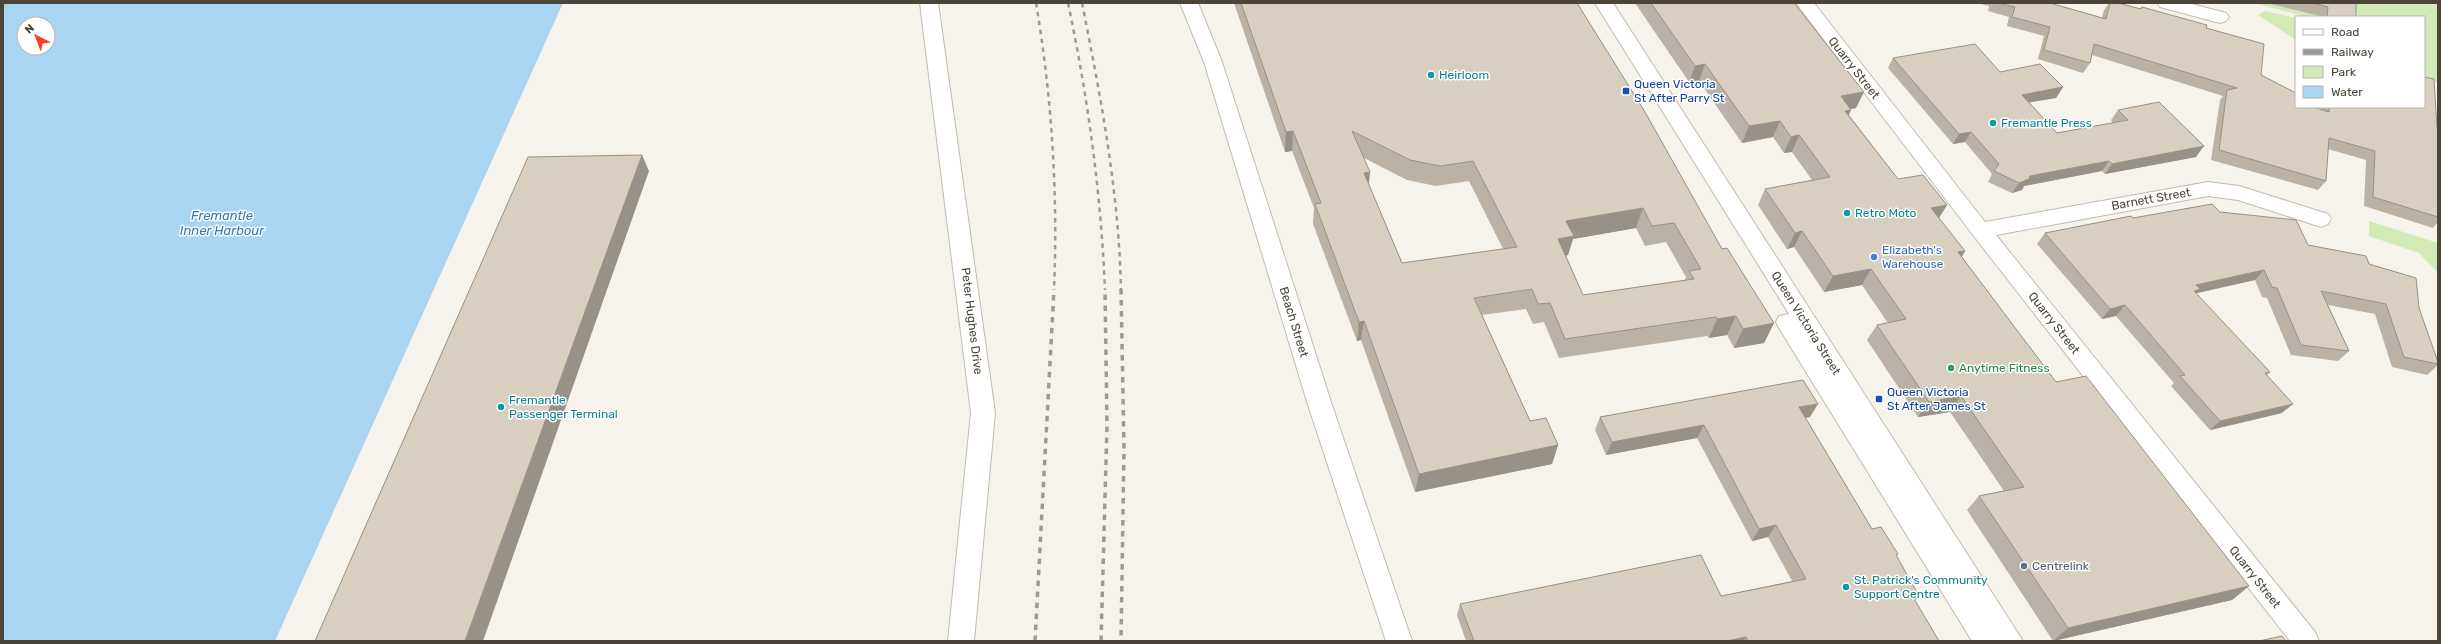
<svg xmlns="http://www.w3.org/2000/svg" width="2441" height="644" viewBox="0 0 2441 644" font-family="Rubik,sans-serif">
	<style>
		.green { fill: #d2eab5 }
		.water { fill: #a9d4f2; fill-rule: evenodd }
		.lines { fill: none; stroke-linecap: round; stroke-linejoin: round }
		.minor-casing { stroke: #c2bbae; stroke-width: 2 }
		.tertiary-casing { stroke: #c2bbae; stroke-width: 2 }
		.minor { fill: #fff; fill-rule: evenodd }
		.tertiary { fill: #fff; fill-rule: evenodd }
		.rail-far1 { stroke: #9a9a9a; stroke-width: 2.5; stroke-dasharray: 4.5 4.5; stroke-linecap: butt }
		.rail { stroke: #9a9a9a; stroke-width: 3.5; stroke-dasharray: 5.5 5.5; stroke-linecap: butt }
		.wall { fill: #bab2a6; fill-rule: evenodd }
		.shaded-wall { fill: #979187 }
		.building { fill: #d8cfc1; stroke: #979187; fill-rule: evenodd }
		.culture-dot { fill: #0f9aa8; stroke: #fff; stroke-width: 1.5 }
		.transit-dot { fill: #1a4fb4; stroke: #fff; stroke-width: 1.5 }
		.shop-dot { fill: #3f7fe0; stroke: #fff; stroke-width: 1.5 }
		.leisure-dot { fill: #2e9e5b; stroke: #fff; stroke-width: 1.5 }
		.service-dot { fill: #5c6f8a; stroke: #fff; stroke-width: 1.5 }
		.labels { text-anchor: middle; stroke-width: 3; stroke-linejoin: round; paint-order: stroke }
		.street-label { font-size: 12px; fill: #4b4439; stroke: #fff }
		.culture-label { font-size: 12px; fill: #0d838f; stroke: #fff; text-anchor: start }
		.transit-label { font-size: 12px; fill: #164399; stroke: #fff; text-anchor: start }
		.shop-label { font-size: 12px; fill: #366cbe; stroke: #fff; text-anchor: start }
		.leisure-label { font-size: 12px; fill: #27864d; stroke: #fff; text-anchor: start }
		.service-label { font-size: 12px; fill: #4e5e75; stroke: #fff; text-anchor: start }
		.water-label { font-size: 13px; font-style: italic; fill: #2e7ab2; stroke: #fff }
	</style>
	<rect width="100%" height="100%" fill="#f6f3ec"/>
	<!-- green -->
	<g class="green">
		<path d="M2254,3h184v80l-14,-4v-62h-117z"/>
		<path d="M2265,11l31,7v22l-38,-25z"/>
		<path d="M2369,221l69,22v30l-19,-20 -50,-17z"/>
	</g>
	<!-- water -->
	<path class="water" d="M3,3h560l-288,638h-272zM24,24h24v24h-24z"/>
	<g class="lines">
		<defs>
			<g id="minor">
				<path d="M920,3h18l57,410 -21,228h-26l23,-228z"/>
				<path d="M1796,3h18l171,219 223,-40 31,4 89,28 3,5 -3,5 -7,3 -83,-27 -30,-4 -212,39 319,397 4,9h-29l-317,-406z"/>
				<path d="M2157,3h31l38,10 3,4 -3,4 -6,2 -60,-16z"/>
			</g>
			<g id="tertiary">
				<path d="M1180,3h18l24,59 110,343 80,236h-26l-78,-236 -104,-343z"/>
				<path d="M1595,3h18l410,638h-51l-193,-313 -3,-6 3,-6 10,-2z"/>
			</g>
		</defs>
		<!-- minor casing -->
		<use href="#minor" class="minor-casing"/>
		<!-- tertiary casing -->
		<use href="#tertiary" class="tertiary-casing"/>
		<!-- minor -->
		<use href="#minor" class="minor"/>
		<!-- tertiary -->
		<use href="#tertiary" class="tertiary"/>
		<!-- rail-far1 -->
		<g class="rail-far1">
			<path d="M1036,3c16,95 22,191 18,287"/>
			<path d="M1068,3c20,95 33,190 37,287"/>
			<path d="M1082,3c19,95 37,190 39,287"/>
		</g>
		<!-- rail -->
		<g class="rail">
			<path d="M1121,289l3,159 -3,193"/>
			<path d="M1035,641l19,-352"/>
			<path d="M1101,641l6,-215 -2,-137"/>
		</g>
	</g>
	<!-- wall -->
	<g class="wall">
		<path d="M1234,3h343l145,246 52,74 -10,20 -30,5 -7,-13 -18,3 -2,-2 -148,22 -15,-36 -11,2 -7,-15 -44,6 48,106 28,24 -6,19 -137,28 -54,-152 -4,1 -44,-117 1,-16 -22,-57 -7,1zM1364,158l43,22 29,6 33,-5 34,68 -101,14 -33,-78zM1636,228l9,18 21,-4 20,35 -1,3 -102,15 -17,-39 2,-1 5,-16z"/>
		<path d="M1635,3h159l62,105 -5,1 -2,6 49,64 49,26 -8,13 26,33 -3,6 94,125 193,204 -17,14 -179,41 -86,-131 12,-14 25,-5 -54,-79 -32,5 -51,-77 10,-15 11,-2 -26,-38 -38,7 -30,-45 -7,2 -29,-44 7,-16 47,-9 -20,-28 -8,1 -11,-16 -31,6 -43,-62 -10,1z"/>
		<path d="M1976,3h74l52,15 2,-8 5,-7h9l22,6 2,-2 64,21 55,47 35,32 25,2v-2h103l13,21 1,1v93l-5,6 -69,-22 2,-46 -38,-11 -2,32 -8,9 -107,-30 9,-60 3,-4 -131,-41 -2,8 -7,10 -45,-14 6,-23 -37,-10 2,-9 -21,-6 1,-5z"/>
		<path d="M2267,3h89v14h-36v-1z"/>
		<path d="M1893,58l107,14 63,15 -7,11 -27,4 28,31 56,-10 -2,-3 7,-10 78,47 -91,17 -3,-3 -78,15 -2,4 -10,3 -24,-11 4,-8 -27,-32 -12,2 -65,-76z"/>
		<path d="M2220,212l88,33 61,19 50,44 19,54v3l-11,10 -35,-8 -17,-53 -47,-9 21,46 -11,10 -47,-6 -24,-57 -5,-1 -7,-17 -58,13 -1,1 74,78 -3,3 15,38 -72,17 -39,-44 3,-3 -58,-67 -14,3 -65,-75 8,-11 88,-15z"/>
		<path d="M1600,417h210l-4,1 66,111 26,25 -2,2 19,45 24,40h-473l-9,-26 3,-11 261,-8 71,-15 -24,-44 -16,4 -55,-103 -91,17 -11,-25z"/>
	</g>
	<!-- shaded-wall -->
	<g class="shaded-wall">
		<path d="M1705,64l-6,17 -10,1 6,-16z"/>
		<path d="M2063,87l-7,11 -41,7 7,-10z"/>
		<path d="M1864,92l-8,16 -23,4 8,-16z"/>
		<path d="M1851,110l-8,16 2,-15z"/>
		<path d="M1780,121l-7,16 -31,6 7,-17z"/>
		<path d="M1293,131l-1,20 -7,1 1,-20z"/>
		<path d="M1971,132l-6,10 -12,2 6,-10z"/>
		<path d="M1799,135l-7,17 -8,1 7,-16z"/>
		<path d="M2204,146l-8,11 -91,17 7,-10z"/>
		<path d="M642,155l7,16 -166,470h-18z"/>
		<path d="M2109,161l-7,10 -78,15 -2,4 -10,3 7,-10 11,-7z"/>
		<path d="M1370,172l-2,20 -4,-19z"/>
		<path d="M1947,205l-10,16 -6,-13z"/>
		<path d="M1643,208l-7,20 -63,11 -5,16 -16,3 6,-19 8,-18z"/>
		<path d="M1802,231l-8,16 -7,2 8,-16z"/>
		<path d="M1965,251l-10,16 3,-15z"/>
		<path d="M1871,269l-9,16 -38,7 9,-16z"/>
		<path d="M2264,270l-9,10 -58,13 -6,6 5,-14z"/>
		<path d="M2125,305l-9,11 -14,3 8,-10z"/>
		<path d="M1736,316l-9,19 -18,3 8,-19z"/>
		<path d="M1364,321l-3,19 -4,1 2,-19z"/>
		<path d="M1774,323l-10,20 -30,5 9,-19z"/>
		<path d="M1961,396l-11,16 -32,5 11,-15z"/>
		<path d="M1818,404l-8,13 -18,3 7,-13z"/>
		<path d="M2293,404l-11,9 -72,17 10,-9z"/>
		<path d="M1704,425l-7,13 -91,17 6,-13z"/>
		<path d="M1558,445l-6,19 -137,28 4,-18z"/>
		<path d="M1776,525l-8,12 -16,4 7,-12z"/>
		<path d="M2249,586l-17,14 -179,41 15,-13z"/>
		<path d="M1919,596l-10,11 4,-10z"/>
		<path d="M1746,637l-3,4h-16z"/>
	</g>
	<!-- building -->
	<g class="building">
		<path d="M1241,3h336l68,109 77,137 5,-1 47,75 -31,6 -7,-13 -19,3 -1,-2 -151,22 -15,-36 -12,1 -6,-15 -58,9 56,123 16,-3 12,27 -139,29 -55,-153 -5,1 -44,-118 6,-1 -28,-72 -7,1zM1352,131l58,29 30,6 33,-5 44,86 -115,16 -38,-90 6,-1zM1643,208l9,18 22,-3 27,46 -12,2 5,8 -111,16 -25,-56 16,-3 -8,-15z"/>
		<path d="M1651,3h143l70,89 -23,4 10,14 -6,1 53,68 25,-4 24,30 -16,3 34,43 -7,1 98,130 30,-6 163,210 -181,42 -89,-132 45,-9 -63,-91 -32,6 -52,-77 29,-6 -35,-50 -38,7 -31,-45 -7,2 -30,-44 65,-12 -31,-42 -8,2 -11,-16 -31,5 -44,-62 -10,2z"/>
		<path d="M1998,3h52l56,16 4,-16h8l23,6 1,-2 65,18 -1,3 58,16 -3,31 35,18v14h17l16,5v-5h95v-30l10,2 3,49 1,1v88l-65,-20 2,-46 -46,-13 -3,43 -107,-31 8,-60 10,-2 -143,-44 -4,19 -46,-13 6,-23 -38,-10 3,-10z"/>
		<path d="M2313,3h43v14h-29l1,-10z"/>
		<path d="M1975,44l25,28 40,-8 23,23 -41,8 35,38 71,-13 -10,-10 41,-8 45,44 -92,18 -3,-3 -79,15 -1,3 -10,4 -25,-12 5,-7 -28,-32 -12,2 -66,-76z"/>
		<path d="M642,155l-177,486h-150l213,-484z"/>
		<path d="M2212,204l8,8 76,8 12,25 58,11 3,8 47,14 3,30 19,54v2l-34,-7 -18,-53 -65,-13 28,60 -48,-6 -24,-57 -5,-1 -8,-17 -68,15 4,4 -6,2 76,81 -5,1 28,31 -73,17 -40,-45 5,-1 -60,-70 -15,4 -65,-76 86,-17 2,2z"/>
		<path d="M1803,380l15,24 -19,3 73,122 9,-2 17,27 -2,1 23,41 -6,1 26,44h-191l-2,-4 -19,4h-253l-14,-37 241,-49 20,41 85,-17 -30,-54 -17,4 -55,-104 -92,17 -12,-25z"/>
		<path d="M2282,636l4,5h-27z"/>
	</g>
	<!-- markers -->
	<g class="culture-dot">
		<circle cx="1431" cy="75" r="4"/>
		<circle cx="1993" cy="123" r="4"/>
		<circle cx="1847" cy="213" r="4"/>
		<circle cx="501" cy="407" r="4"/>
		<circle cx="1846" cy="587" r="4"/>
	</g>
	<g class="transit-dot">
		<rect x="1622" y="87" width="8" height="8" rx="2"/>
		<rect x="1875" y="395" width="8" height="8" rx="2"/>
	</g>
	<circle class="shop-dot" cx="1874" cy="257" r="4"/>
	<circle class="leisure-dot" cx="1951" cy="368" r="4"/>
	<circle class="service-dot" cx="2024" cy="566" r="4"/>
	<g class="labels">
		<!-- street labels -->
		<g class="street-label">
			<text transform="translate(1854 68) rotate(52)" y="4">Quarry Street</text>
			<text transform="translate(2151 199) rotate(-10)" y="4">Barnett Street</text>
			<text transform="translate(972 321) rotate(83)" y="4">Peter Hughes Drive</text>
			<text transform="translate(1294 322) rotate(73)" y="4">Beach Street</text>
			<text transform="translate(1806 323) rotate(58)" y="4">Queen Victoria Street</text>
			<text transform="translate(2054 323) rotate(52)" y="4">Quarry Street</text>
			<text transform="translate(2255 577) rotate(52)" y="4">Quarry Street</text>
		</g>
		<!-- culture labels -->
		<g class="culture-label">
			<text x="1439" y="79">Heirloom</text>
			<text x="2001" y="127">Fremantle Press</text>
			<text x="1855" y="217">Retro Moto</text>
			<text x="509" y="404">Fremantle<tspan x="509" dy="14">Passenger Terminal</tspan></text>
			<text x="1854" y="584">St. Patrick's Community<tspan x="1854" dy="14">Support Centre</tspan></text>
		</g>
		<!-- transit labels -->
		<g class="transit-label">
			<text x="1634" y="88">Queen Victoria<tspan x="1634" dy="14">St After Parry St</tspan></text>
			<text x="1887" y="396">Queen Victoria<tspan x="1887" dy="14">St After James St</tspan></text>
		</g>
		<!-- shop labels -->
		<g class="shop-label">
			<text x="1882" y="254">Elizabeth's<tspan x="1882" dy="14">Warehouse</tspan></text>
		</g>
		<!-- leisure labels -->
		<g class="leisure-label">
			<text x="1959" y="372">Anytime Fitness</text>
		</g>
		<!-- service labels -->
		<g class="service-label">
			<text x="2032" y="570">Centrelink</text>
		</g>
		<!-- water labels -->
		<g class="water-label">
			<text x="222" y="220">Fremantle<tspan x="222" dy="15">Inner Harbour</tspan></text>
		</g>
	</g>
	<!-- border -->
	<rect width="2441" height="644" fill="none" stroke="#4b4439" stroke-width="8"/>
	<!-- legend -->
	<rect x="2295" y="16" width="130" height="92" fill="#ffffff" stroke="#b7b4b0"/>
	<rect x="2303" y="29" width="20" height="6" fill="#ffffff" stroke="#b7b4b0"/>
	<text x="2331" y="36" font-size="12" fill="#4b4439">Road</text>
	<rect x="2303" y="49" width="20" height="6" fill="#9a9a9a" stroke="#b7b4b0"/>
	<text x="2331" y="56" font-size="12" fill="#4b4439">Railway</text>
	<rect x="2303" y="66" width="20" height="12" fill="#d2eab5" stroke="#b7b4b0"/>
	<text x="2331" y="76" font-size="12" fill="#4b4439">Park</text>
	<rect x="2303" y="86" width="20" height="12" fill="#a9d4f2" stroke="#b7b4b0"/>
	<text x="2331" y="96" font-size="12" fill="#4b4439">Water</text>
	<!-- north arrow -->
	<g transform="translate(36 36) rotate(318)"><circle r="19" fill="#ffffff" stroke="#b7b4b0"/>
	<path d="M0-3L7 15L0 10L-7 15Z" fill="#fc3f1d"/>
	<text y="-6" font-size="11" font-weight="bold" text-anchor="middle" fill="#4b4439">N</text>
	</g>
</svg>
